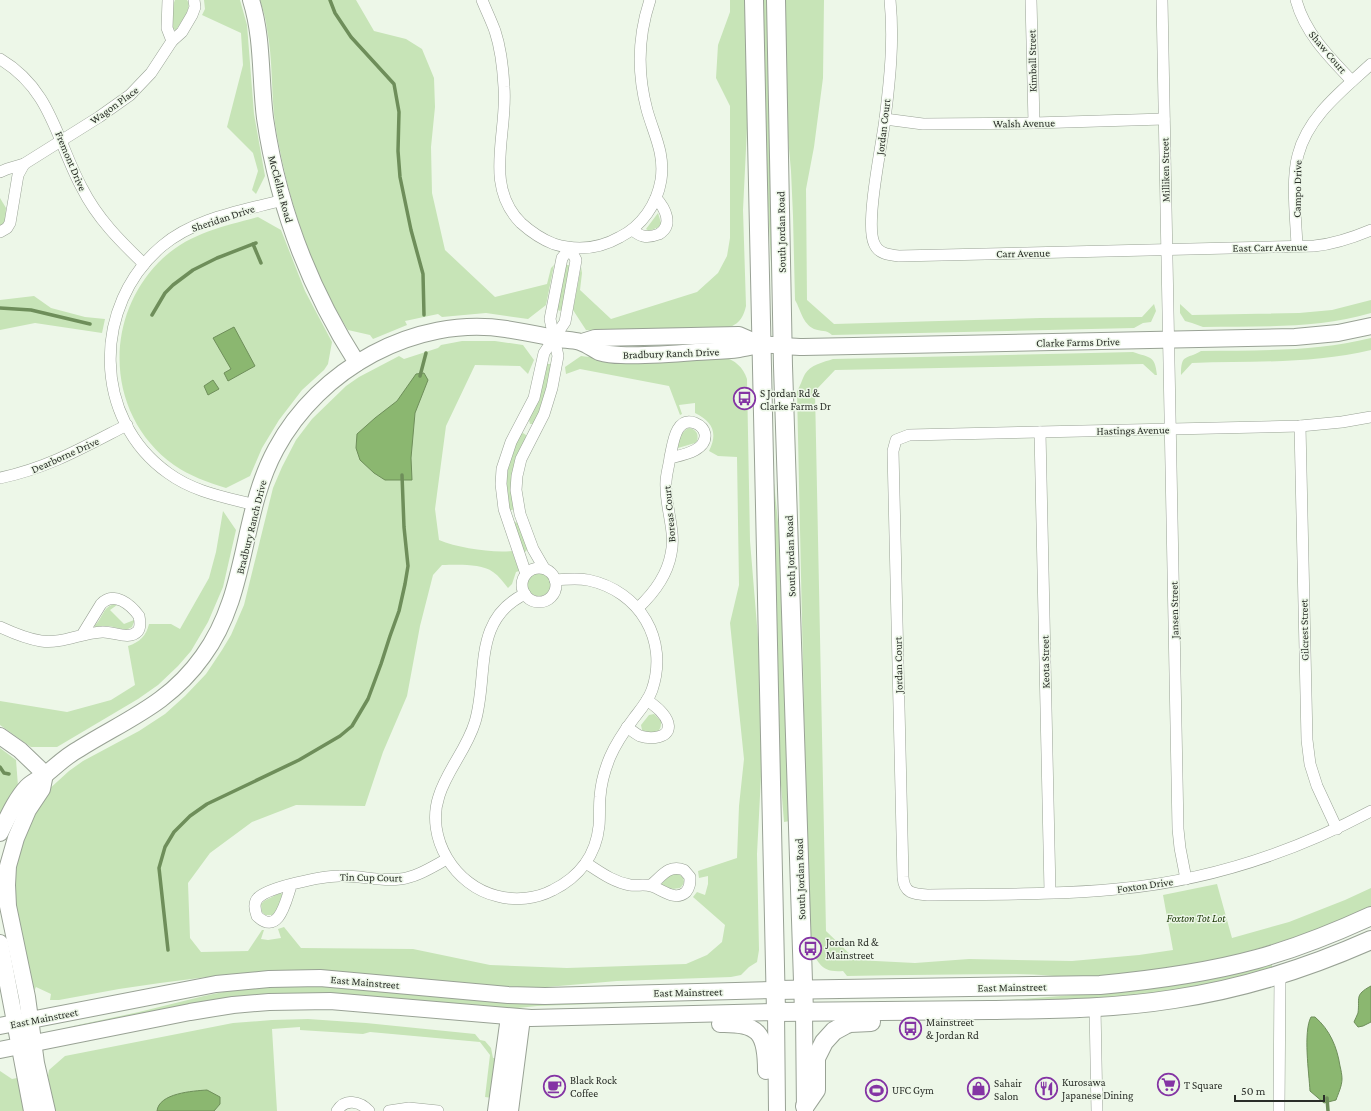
<svg xmlns="http://www.w3.org/2000/svg" width="1371" height="1111" viewBox="0 0 1371 1111" font-family="'Crimson Pro',serif">
	<style>
		.green { fill: #c7e4b7 }
		.water { fill: #8bb770; stroke: #6e8e5a }
		.lines { fill: none; stroke-linecap: round; stroke-linejoin: round }
		.stream { stroke: #6e8e5a; stroke-width: 3.5 }
		.street-casing { stroke: #99a295; stroke-width: 12 }
		.secondary-casing { stroke: #99a295; stroke-width: 18 }
		.primary-casing { stroke: #99a295; stroke-width: 20 }
		.street { stroke: #fff; stroke-width: 11 }
		.secondary { stroke: #fff; stroke-width: 16 }
		.primary { stroke: #fff; stroke-width: 18 }
		.labels { text-anchor: middle; stroke-width: 3; stroke-linejoin: round; paint-order: stroke }
		.street-label { font-size: 11px; fill: #2a2e28; stroke: #edf7e8 }
		.poi-label { font-size: 11px; fill: #2a2e28; stroke: #edf7e8; text-anchor: start }
		.park-label { font-size: 11px; font-style: italic; fill: #163200; stroke: #edf7e8 }
	</style>
	<rect width="100%" height="100%" fill="#edf7e8"/>
	<!-- green -->
	<g class="green">
		<path d="M175,0h12c6,8 -6,22 -11,30h-1l-3,-2 1,-23z"/>
		<path d="M204,0h36l7,25 7,89 11,62 -9,18 -4,-4 6,-19 -5,-18 -26,-26 16,-62 -2,-32 -39,-18 3,-6z"/>
		<path d="M260,0h96l18,31 32,8 16,10 12,29 1,29 -4,40 1,46 13,57 50,47 52,-13 4,-16 3,-3 -8,40 -18,14 -42,-6 -44,4 -4,-3 -33,7 2,4 -34,14 -3,-4 -22,-5c-38,-60 -62,-137 -73,-207 -4,-31 -2,-63 -8,-94 -1,-10 -4,-19 -7,-29z"/>
		<path d="M730,0h16l2,108 -5,102 3,96c-4,18 -12,20 -28,25l-94,2 -38,-3 -13,-20 8,-43 1,6 -2,17 31,29 86,-27 21,-19 9,-17 3,-18v-132l-14,-28 2,-33 12,-33z"/>
		<path d="M761,0h8l4,303 -8,-158z"/>
		<path d="M783,0h41l-1,78 -9,69 -8,42 1,111 27,24 206,-6 102,-1 12,-13 2,7 -5,11 -8,1 -9,5 -302,7c-6,-6 -11,-3 -18,-6 -12,-6 -13,-19 -19,-29l-2,-84 -2,-45 -4,-45z"/>
		<path d="M0,198l6,10 -1,15 -5,3z"/>
		<path d="M658,213l3,10 -2,4 -10,4 -3,-2z"/>
		<path d="M258,217l23,13 24,61 27,51 -4,22 -4,6 -22,20 -23,30 -17,28 -12,28 -24,12c-19,-6 -36,-12 -52,-23 -67,-48 -72,-144 -16,-202 28,-29 63,-36 100,-46z"/>
		<path d="M566,265h3l1,1 -8,44 -2,1 -4,-2z"/>
		<path d="M34,296l17,12 34,9 20,2 -3,14 -67,-10 -35,7v-30z"/>
		<path d="M1371,300v13c-54,16 -112,13 -168,14l-11,-4 -7,-2 -5,-8v-9l12,11 107,-2 33,-3z"/>
		<path d="M1371,338v12c-58,14 -119,11 -179,13l-11,12c0,-22 5,-15 20,-24 57,-1 114,1 170,-13z"/>
		<path d="M462,341h33l28,4 11,15 -6,14 -8,-8 -45,-1 -29,61 -11,83 4,31c19,8 52,13 73,11l7,20 -3,1 -4,12 -4,4c-5,-6 -9,-12 -15,-16 -12,-9 -37,-7 -51,-7l-9,10 -13,51 -13,70 -24,56 -18,54 -69,-1 -44,17 -42,31 -22,30 2,55 11,14 47,-1 14,-21h2l-3,9 7,1 13,-2 -3,-9 6,-2 17,21 112,1 77,16 77,3 119,-4 21,-9 15,-13 3,-17 -32,-28 4,-5 8,3 3,-11v-8l-9,2 -1,-7 39,-13 2,-52 5,-47 -14,-136 9,-38 -2,-128 -19,-1 -9,-5c9,-18 4,-29 -14,-38v-10l-16,2 3,9 -2,1 -11,-29 -89,-17 -14,5 -1,-7 16,-11 17,2 125,-1c12,3 20,10 24,22l3,162 10,121 2,95 -5,97 2,96 -2,12 -8,5 -8,8 -10,2 -114,4 -70,6h-25l-25,-1 -154,-14 -55,-1 -65,4 -63,8 -41,6 -60,11h-9l1,-6 -15,-7 -2,4 -22,-92 7,-57 28,-51 22,-20 14,-10 56,-30 26,-17 20,-18 21,-22 16,-24 9,-15 13,-30 29,-117 9,-21 14,-27 16,-21 34,-33 13,-9 40,-21 5,3 34,-11 3,-3z"/>
		<path d="M1133,352c17,6 22,3 24,23h-2l-12,-11 -308,6 -20,21 11,540 30,29 59,3 54,-4 103,2 67,-6 34,-5 -10,-55 54,-11 15,54 57,-16 56,-22 26,-12v19c-87,39 -178,64 -274,70 -26,2 -54,-3 -81,-3 -56,0 -113,1 -169,2l-4,-5c-23,2 -25,-9 -34,-27l-12,-553c4,-6 5,-12 8,-17 5,-9 19,-12 28,-15z"/>
		<path d="M547,364h4l1,2 -9,39 -10,19h-3l-1,-4 9,-20z"/>
		<path d="M689,428c7,1 10,6 8,13l-2,2 -17,5c0,-7 3,-17 11,-20z"/>
		<path d="M523,433l3,2v2l-10,21 -2,51 -2,1h-2c-8,-26 -2,-52 11,-76z"/>
		<path d="M771,453l9,89 10,279 -6,1 -7,-86z"/>
		<path d="M223,511l13,19 -13,57 -15,35 -17,29 -13,15 -20,19 -20,14 -81,48h-26l-31,-22v-24l67,11 44,-12 24,-15 -7,-39c12,-4 18,-10 21,-22h22l9,5 29,-51 7,-26z"/>
		<path d="M515,522l3,1 10,26 -3,3h-1l-10,-29z"/>
		<circle cx="539" cy="584" r="12"/>
		<path d="M115,604l2,1 -7,5 14,14 10,-4v2l-2,5 -6,3 -17,-4 -14,1v-2c8,-7 8,-19 20,-21z"/>
		<path d="M654,714l7,7c1,13 -9,15 -19,9l-1,-5 8,-10z"/>
		<path d="M0,748l16,12 2,26 -18,32z"/>
		<path d="M676,873c8,3 11,9 4,15l-7,1 -11,-4v-2l9,-9z"/>
		<path d="M280,893l2,1v2l-6,16 -4,3h-7l-3,-3 -1,-8 3,-3z"/>
		<path d="M1272,963v5l-2,1 -85,20 -82,11 -106,1 128,-10z"/>
		<path d="M278,986l55,1 399,12 -195,7 -29,3 -187,-15 -48,-1 -48,5 -161,30 75,-16 65,-16 24,-5z"/>
		<path d="M308,1019l58,4 109,11 5,6 5,1 6,7 2,10h4l-5,40 -7,-1 5,-42 -10,-13 -110,-10 -7,2 -63,-4v-3l-28,2 5,82h-223l-6,-35 1,-6 16,-14 168,-33 39,-3z"/>
		<path d="M0,1071l12,8 5,-1 3,5 6,28h-26z"/>
	</g>
	<!-- water -->
	<g class="water">
		<path d="M234,327l21,39 -27,15 -4,-8 7,-4 -18,-31z"/>
		<path d="M424,373l4,7 -13,33 -4,45 1,22h-27l-11,-7 -14,-13 -4,-12 1,-14 18,-16 22,-17 19,-27z"/>
		<path d="M213,380l6,9 -11,6 -4,-9z"/>
		<path d="M1371,986v36l-8,4 -5,1 -4,-5c1,-3 3,-6 4,-9 2,-15 -4,-18 13,-27z"/>
		<path d="M1311,1017h4c15,13 22,30 25,49 1,4 2,9 2,13 0,7 -4,15 -6,21l-12,3 -14,-12c-1,-18 -7,-59 1,-74z"/>
		<path d="M207,1090l13,7v7l-6,7h-57c2,-18 36,-20 50,-21z"/>
	</g>
	<g class="lines">
		<!-- stream -->
		<g class="stream">
			<path d="M330,0l5,13 16,24 43,47 5,28 -1,39 2,26 11,53 12,44 1,41"/>
			<path d="M253,244l8,19"/>
			<path d="M0,308l31,2 59,14"/>
			<path d="M152,315l13,-22 8,-8 20,-15 24,-12 39,-15"/>
			<path d="M420,376l6,-23"/>
			<path d="M0,767l4,6 5,1"/>
			<path d="M168,950l-9,-82 6,-21 9,-15 16,-16 17,-12 92,-44 41,-24 12,-10 16,-27 13,-35 9,-28 9,-25 6,-27 3,-18 -4,-39 -2,-52"/>
			<path d="M1327,1098l1,13"/>
		</g>
		<defs>
			<g id="street">
				<path d="M168,0l-1,28 5,13"/>
				<path d="M482,0c4,10 9,20 13,31 6,18 8,37 9,56 4,46 -21,98 17,136 10,9 20,16 33,21 23,7 45,5 66,-7 22,-11 37,-33 41,-57 4,-27 -7,-45 -14,-70 -10,-37 -9,-74 3,-110"/>
				<path d="M890,0c4,40 0,79 -5,119 -3,25 -20,104 -11,124 4,11 15,12 25,13l415,-10c20,-2 38,-8 57,-16"/>
				<path d="M1031,0l3,123"/>
				<path d="M1162,0l16,829 2,19 6,31"/>
				<path d="M1296,0c9,33 33,57 56,81"/>
				<path d="M0,59c52,31 56,81 82,129 15,30 38,53 62,76"/>
				<path d="M885,119l38,5 111,-1 130,-4"/>
				<path d="M0,172l7,-3 17,-5 75,-47 31,-22 21,-22 21,-32 10,-9 10,-17 3,-8 -1,-7"/>
				<path d="M632,230c3,2 7,5 11,6 5,1 11,0 16,-2 15,-9 6,-26 -3,-36"/>
				<path d="M0,232l7,-4 3,-5 8,-48 6,-11"/>
				<path d="M1297,246c-1,-26 -6,-66 1,-91 10,-39 45,-65 73,-91"/>
				<path d="M1371,417l-29,5 -42,4 -391,9 -13,5 -3,11 10,426c1,17 11,17 26,18 62,-1 126,0 188,-6 89,-8 175,-36 254,-78"/>
				<path d="M1300,426l7,314 3,24 7,22 20,43"/>
				<path d="M1040,432l10,460"/>
				<path d="M0,478c48,-10 84,-31 127,-53"/>
				<path d="M255,505c-31,-8 -61,-13 -87,-32 -76,-54 -76,-168 -6,-227 33,-28 80,-35 121,-46"/>
				<path d="M544,568l-11,-19 -13,-35 -4,-24 1,-14 4,-17 23,-45 8,-26 6,-32 -8,-37 12,-61 8,-10"/>
				<circle cx="539" cy="585" r="17"/>
				<path d="M526,574l-22,-65 -3,-25 1,-15 9,-27 23,-44 10,-45 21,-31 11,-62 -6,-12"/>
				<path d="M525,594c-54,26 -36,82 -50,128 -8,27 -28,48 -36,74 -14,42 16,90 58,100 18,5 39,3 56,-6 26,-13 43,-35 46,-64 1,-10 0,-20 1,-29 1,-14 5,-28 10,-40 6,-14 15,-27 24,-39 7,-9 14,-17 18,-28 17,-50 -12,-99 -64,-110 -10,-2 -22,-1 -33,0"/>
				<path d="M638,608c16,-15 29,-32 33,-54 5,-22 -5,-44 -5,-67 -1,-10 3,-20 4,-30 3,-12 5,-41 25,-34 5,2 9,6 10,11 2,17 -23,21 -35,24"/>
				<path d="M0,627c13,6 27,12 41,14 21,3 40,-8 61,-9 11,-1 27,9 36,-1 3,-4 2,-10 1,-15 -8,-11 -25,-26 -38,-12l-19,31"/>
				<path d="M627,727c4,3 9,7 13,9 10,3 32,3 28,-13 -3,-10 -13,-17 -21,-23"/>
				<path d="M586,863c14,9 27,19 44,22 7,1 15,-1 21,1 11,3 24,16 35,6 4,-5 4,-9 4,-15l-6,-7c-15,-6 -22,6 -33,15"/>
				<path d="M291,886c-5,14 -12,51 -34,30 -2,-6 -4,-13 1,-18 10,-11 66,-22 81,-22 21,-1 41,6 61,3 17,-2 32,-12 47,-20"/>
				<path d="M1095,1007l2,104"/>
				<path d="M337,1111c8,-13 23,-10 32,0"/>
				<path d="M389,1111l20,-3 29,3"/>
				<path d="M1279,1111l1,-136"/>
			</g>
			<g id="secondary">
				<path d="M251,0c12,38 9,78 14,118 13,89 44,170 92,245"/>
				<path d="M582,342l13,-4 144,-3 23,10"/>
				<path d="M0,736l20,14 25,24"/>
				<path d="M45,774l-3,15 -14,21 -12,28 -8,28 -1,19 1,21 19,91 9,66 11,48"/>
				<path d="M0,833c8,-16 15,-33 27,-46 5,-5 12,-8 18,-12 11,-9 21,-19 34,-26 48,-30 90,-45 124,-93 46,-63 37,-141 73,-207 43,-80 139,-134 230,-120 18,3 35,6 53,10 7,1 15,1 21,3 7,2 13,7 19,10 7,2 15,3 22,3 25,1 50,-1 75,-3 14,-1 29,-1 43,-3 7,-1 14,-3 21,-4 14,-1 30,2 43,2l492,-10 43,-4 33,-7"/>
				<path d="M0,943l32,168"/>
				<path d="M804,1012l1,99"/>
				<path d="M720,1024c39,-1 46,9 46,47"/>
				<path d="M0,1026l216,-42 53,-5 51,-1 188,17 37,1 230,-6"/>
				<path d="M0,1050l190,-38 43,-7 36,-3 61,-1 201,17 245,-6 1,99"/>
				<path d="M496,1111l13,-94"/>
				<path d="M510,1111l12,-93"/>
			</g>
			<g id="primary">
				<path d="M754,0l22,1012c71,-1 142,-1 213,-2 61,-1 123,-1 185,-11 68,-10 134,-31 197,-59"/>
				<path d="M776,0l7,366 21,646"/>
				<path d="M775,990l325,-5c53,-5 106,-12 157,-26 39,-11 77,-26 114,-43"/>
				<path d="M805,1106l11,-16v-32l8,-16 10,-11 11,-6 5,-2 21,-1"/>
			</g>
		</defs>
		<!-- street casing -->
		<use href="#street" class="street-casing"/>
		<!-- secondary casing -->
		<use href="#secondary" class="secondary-casing"/>
		<!-- primary casing -->
		<use href="#primary" class="primary-casing"/>
		<!-- street -->
		<use href="#street" class="street"/>
		<!-- secondary -->
		<use href="#secondary" class="secondary"/>
		<!-- primary -->
		<use href="#primary" class="primary"/>
	</g>
	<!-- icons -->
	<defs>
		<symbol id="bus-ring" viewBox="-11 -11 22 22"><circle r="9.5" fill="#edf7e8" stroke="#8434a4" stroke-width="1.5"/><path d="M-5-6H5V4H4V6H2V4H-2V6H-4V4H-5ZM-3.5-4V0h7V-4ZM-3.5 1.2v1.5H-2V1.2ZM2 1.2v1.5H3.5V1.2Z" fill="#8434a4"/></symbol>
		<symbol id="supermarket-ring" viewBox="-11 -11 22 22"><circle r="9.5" fill="#edf7e8" stroke="#8434a4" stroke-width="1.5"/><path d="M-6-5.5h2.5l.6 2H6L4.5 2H-2.5L-4.4-4H-6ZM-1.5 3.2a1.3 1.3 0 1 0 .1 0ZM3 3.2a1.3 1.3 0 1 0 .1 0Z" fill="#8434a4"/></symbol>
		<symbol id="cafe-ring" viewBox="-11 -11 22 22"><circle r="9.5" fill="#edf7e8" stroke="#8434a4" stroke-width="1.5"/><path d="M-5.5-4.5H6V0H3Q3 3.5 0 3.5H-2.5Q-5.5 3.5-5.5 0ZM3-3.2v2h1.7v-2ZM-6 4.5H4V6H-6Z" fill="#8434a4"/></symbol>
		<symbol id="restaurant-ring" viewBox="-11 -11 22 22"><circle r="9.5" fill="#edf7e8" stroke="#8434a4" stroke-width="1.5"/><path d="M-5-6h1v4h1v-4h1v4h1v-4h1v5L-1.5 .5V6h-2V.5L-5-1ZM5-6V6H3V1.5H1.5Q1.5-4 5-6Z" fill="#8434a4"/></symbol>
		<symbol id="shop-ring" viewBox="-11 -11 22 22"><circle r="9.5" fill="#edf7e8" stroke="#8434a4" stroke-width="1.5"/><path d="M-5-2.5h2.3a2.7 3.5 0 0 1 5.4 0H5L5.5 6h-11ZM-1.5-2.5h3a1.5 2.3 0 0 0-3 0Z" fill="#8434a4"/></symbol>
		<symbol id="stadium-ring" viewBox="-11 -11 22 22"><circle r="9.5" fill="#edf7e8" stroke="#8434a4" stroke-width="1.5"/><path d="M0-5a6.5 5 0 1 0 0 10a6.5 5 0 1 0 0-10ZM-3.5-1.8h7v3.6h-7Z" fill="#8434a4"/></symbol>
	</defs>
	<g fill-rule="evenodd">
		<use href="#bus-ring" x="732" y="386" width="25" height="25"/>
		<use href="#bus-ring" x="798" y="936" width="25" height="25"/>
		<use href="#bus-ring" x="898" y="1016" width="25" height="25"/>
		<use href="#supermarket-ring" x="1156" y="1072" width="25" height="25"/>
		<use href="#cafe-ring" x="542" y="1074" width="25" height="25"/>
		<use href="#restaurant-ring" x="1034" y="1076" width="25" height="25"/>
		<use href="#shop-ring" x="966" y="1076" width="25" height="25"/>
		<use href="#stadium-ring" x="864" y="1078" width="25" height="25"/>
	</g>
	<g class="labels">
		<!-- street labels -->
		<g class="street-label">
			<text transform="translate(1328 52) rotate(50)" y="4">Shaw Court</text>
			<text transform="translate(1032 61) rotate(-91)" y="4">Kimball Street</text>
			<text transform="translate(114 105) rotate(-36)" y="4">Wagon Place</text>
			<text transform="translate(1024 123) rotate(-1)" y="4">Walsh Avenue</text>
			<text transform="translate(883 127) rotate(-83)" y="4">Jordan Court</text>
			<text transform="translate(71 161) rotate(67)" y="4">Fremont Drive</text>
			<text transform="translate(1165 170) rotate(-91)" y="4">Milliken Street</text>
			<text transform="translate(281 189) rotate(75)" y="4">McClellan Road</text>
			<text transform="translate(1297 189) rotate(-89)" y="4">Campo Drive</text>
			<text transform="translate(223 218) rotate(-18)" y="4">Sheridan Drive</text>
			<text transform="translate(781 232) rotate(-91)" y="4">South Jordan Road</text>
			<text transform="translate(1270 247) rotate(-1)" y="4">East Carr Avenue</text>
			<text transform="translate(1023 253) rotate(-1)" y="4">Carr Avenue</text>
			<text transform="translate(1078 342) rotate(-1)" y="4">Clarke Farms Drive</text>
			<text transform="translate(671 353) rotate(-2)" y="4">Bradbury Ranch Drive</text>
			<text transform="translate(1133 430) rotate(-1)" y="4">Hastings Avenue</text>
			<text transform="translate(65 455) rotate(-24)" y="4">Dearborne Drive</text>
			<text transform="translate(669 514) rotate(-95)" y="4">Boreas Court</text>
			<text transform="translate(251 527) rotate(-76)" y="4">Bradbury Ranch Drive</text>
			<text transform="translate(790 556) rotate(-92)" y="4">South Jordan Road</text>
			<text transform="translate(1174 610) rotate(-91)" y="4">Jansen Street</text>
			<text transform="translate(1304 630) rotate(-91)" y="4">Gilcrest Street</text>
			<text transform="translate(1045 662) rotate(-91)" y="4">Keota Street</text>
			<text transform="translate(898 665) rotate(-91)" y="4">Jordan Court</text>
			<text transform="translate(371 877) rotate(1)" y="4">Tin Cup Court</text>
			<text transform="translate(800 879) rotate(-92)" y="4">South Jordan Road</text>
			<text transform="translate(1145 885) rotate(-8)" y="4">Foxton Drive</text>
			<text transform="translate(365 982) rotate(5)" y="4">East Mainstreet</text>
			<text transform="translate(1012 987) rotate(-1)" y="4">East Mainstreet</text>
			<text transform="translate(688 992) rotate(-1)" y="4">East Mainstreet</text>
			<text transform="translate(44 1018) rotate(-11)" y="4">East Mainstreet</text>
		</g>
		<!-- poi labels -->
		<g class="poi-label">
			<text x="760" y="397">S Jordan Rd &amp;<tspan x="760" dy="13">Clarke Farms Dr</tspan></text>
			<text x="826" y="946">Jordan Rd &amp;<tspan x="826" dy="13">Mainstreet</tspan></text>
			<text x="926" y="1026">Mainstreet<tspan x="926" dy="13">&amp; Jordan Rd</tspan></text>
			<text x="570" y="1084">Black Rock<tspan x="570" dy="13">Coffee</tspan></text>
			<text x="1062" y="1086">Kurosawa<tspan x="1062" dy="13">Japanese Dining</tspan></text>
			<text x="994" y="1087">Sahair<tspan x="994" dy="13">Salon</tspan></text>
			<text x="1184" y="1089">T Square</text>
			<text x="892" y="1094">UFC Gym</text>
		</g>
		<!-- park labels -->
		<g class="park-label">
			<text x="1196" y="922">Foxton Tot Lot</text>
		</g>
	</g>
	<!-- scale -->
	<path d="M1235 1095v6h89v-6" fill="none" stroke="#2a2e28" stroke-width="2"/>
	<text x="1241" y="1095" font-size="12" fill="#2a2e28" stroke="#edf7e8" stroke-width="3" paint-order="stroke">50 m</text>
</svg>
